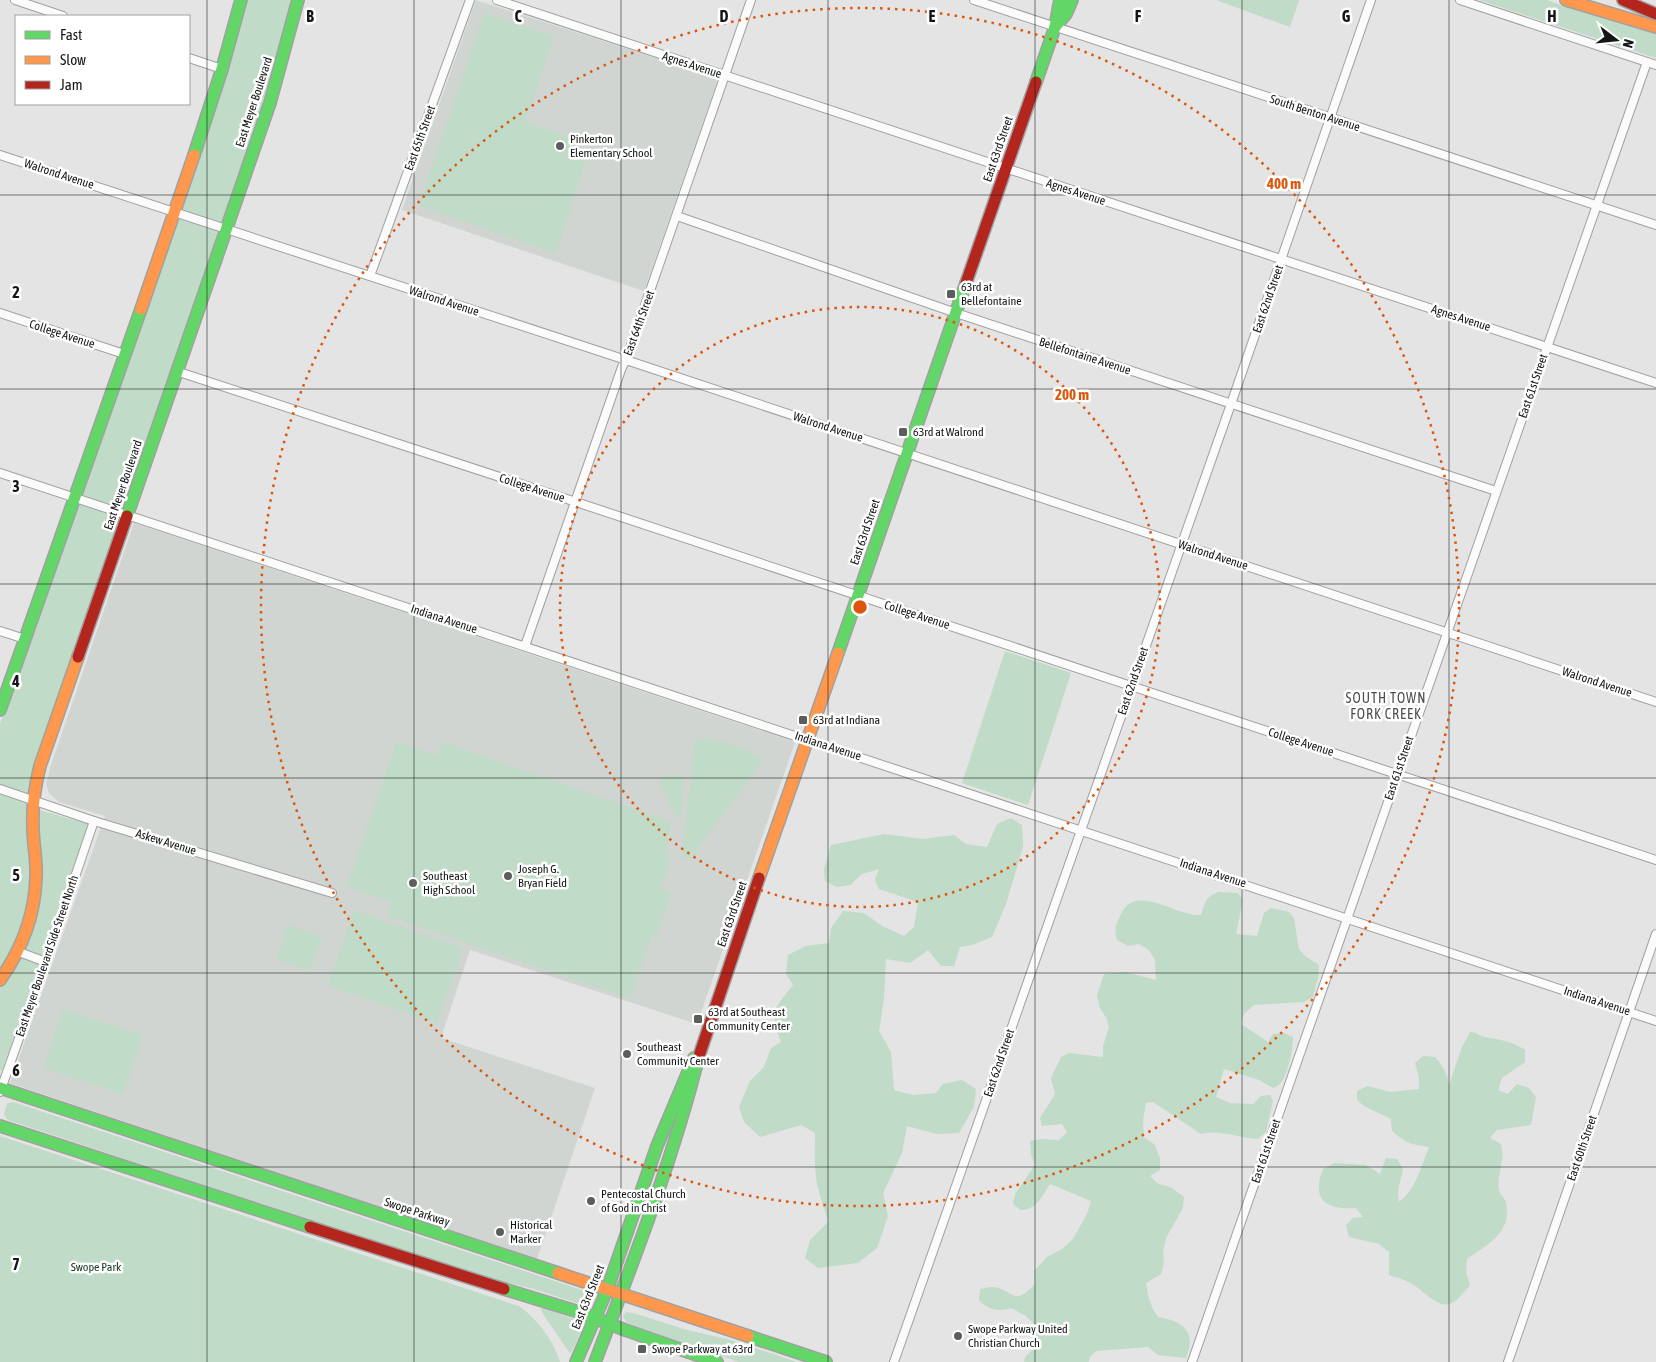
<svg xmlns="http://www.w3.org/2000/svg" width="1656" height="1362" viewBox="0 0 1656 1362" font-family="'Asap Condensed',sans-serif">
	<style>
		.built { fill: #d0d5d1 }
		.green { fill: #c0dbc7 }
		.lines { fill: none; stroke-linecap: round; stroke-linejoin: round }
		.street-casing { stroke: #a0a1a0; stroke-width: 10 }
		.fast-casing { stroke: #a0a1a0; stroke-width: 14 }
		.slow-casing { stroke: #a0a1a0; stroke-width: 14 }
		.jam-casing { stroke: #a0a1a0; stroke-width: 14 }
		.street { stroke: #fbfbfb; stroke-width: 8 }
		.fast { stroke: #63d668; stroke-width: 11 }
		.slow { stroke: #ff974d; stroke-width: 11 }
		.jam { stroke: #b3261e; stroke-width: 11 }
		.grid { fill: none; stroke: #141515; stroke-width: 1; stroke-opacity: 0.55 }
		.ring { fill: none; stroke: #dd560c; stroke-width: 2.5; stroke-dasharray: 2.5 5 }
		.poi-dot { fill: #5c5d5d; stroke: #fff; stroke-width: 2 }
		.labels { text-anchor: middle; stroke-width: 5; stroke-linejoin: round; paint-order: stroke }
		.street-label { font-size: 12px; fill: #141515; stroke: #fff }
		.poi-label { font-size: 12px; fill: #141515; stroke: #fff; text-anchor: start }
		.park-label { font-size: 12px; fill: #153721; stroke: #fff }
		.neighbourhood-label { font-size: 14px; letter-spacing: 1px; fill: #4b4e4c; stroke: #fff }
		.grid-label { font-size: 16px; text-anchor: middle; font-weight: bold; fill: #141515; stroke: #fff; stroke-width: 5; stroke-linejoin: round; paint-order: stroke }
		.centre { fill: #dd560c; stroke: #fff; stroke-width: 2.5 }
		.ring-label { font-size: 15px; text-anchor: middle; font-weight: bold; fill: #dd560c; stroke: #fff; stroke-width: 5; stroke-linejoin: round; paint-order: stroke }
	</style>
	<rect width="100%" height="100%" fill="#e3e4e3"/>
	<!-- built -->
	<g class="built">
		<path d="M476,0l238,77 3,5 -73,209 -242,-81z"/>
		<path d="M134,523l661,219 -98,282 -227,-74 -29,88 154,50 -58,171 -527,-176 95,-267 -46,-14 -10,-9 -3,-9 4,-16z"/>
	</g>
	<!-- green -->
	<g class="green">
		<path d="M248,0h45l-28,101 -234,677 -3,29 61,17 1,7 -88,239 -2,1v-347l140,-393 87,-256z"/>
		<path d="M1216,0h83l-9,27z"/>
		<path d="M1479,0h68l24,9 85,25v24z"/>
		<path d="M484,13l70,23 -29,86 57,19 -5,16 9,3 -30,93 -137,-47z"/>
		<path d="M1005,651l66,22 -43,132 -66,-22z"/>
		<path d="M695,738c24,1 49,7 68,22l-73,99 -8,-2z"/>
		<path d="M396,742l42,13 4,-13 229,80 -5,26 3,17 -9,24 11,4 -15,44 -5,-1 -21,62 -243,-82 5,-14 -45,-15z"/>
		<path d="M675,775l9,1 -3,39 -5,1 -17,-35 8,-5z"/>
		<path d="M1011,818l11,7 1,22 -17,57 -14,33 -20,8 -12,2 -6,19h-13l-13,-16 -18,13 -24,-4 -2,39 -5,33 12,21 3,38 19,5 23,-2 7,-9 19,-4 14,9 -2,18 -15,26 -22,1 -30,-8 -5,27 -19,40 5,23 -11,32 -19,15 -40,5 -13,-10 5,-18 18,-18c-3,-13 -8,-25 -11,-38 -3,-17 -2,-34 -2,-51l-14,-8 -41,12 -16,-15 -5,-15 11,-26 14,-14 7,-19 10,-6c-11,-32 -9,-30 12,-57l-7,-11 2,-19 18,-9 23,-3 2,-15 12,-17 21,2 18,13 22,10 10,-9 4,-25 -39,-13 -4,-9 4,-11 -17,5 -12,11 -13,2 -12,-6 -1,-12 7,-24 53,-11 39,5 31,-4 12,9 21,3 10,-23z"/>
		<path d="M1219,892l19,1 5,7 -7,34 21,2 7,-23 7,-5 18,4 5,6 5,31 6,7 14,9 -1,13 -5,19 -9,5 -50,3 -10,9 -3,10 27,18 5,-8 11,-1 9,4c0,12 -5,38 -13,47 -2,2 -5,3 -7,4l-14,-8 -35,-11 -8,28 14,6 23,1 8,-8 9,-1 3,6 -7,31 -8,7c-19,-1 -38,-10 -57,-5l-48,-32 -7,1 -3,18 1,16 11,8 5,14v11l-10,6 7,7 15,5 12,9 -1,11 -16,28 -4,15 1,12 -3,11 -15,9c2,13 4,23 12,34 25,4 39,15 28,41l-28,-3 -10,-8 -52,4 -7,7v4h-65l1,-5 11,-11 -1,-21 -9,-9 -15,-8c-13,4 -23,2 -32,-8l1,-11c3,0 8,-2 12,-2 21,1 20,22 43,-3l-1,-13 13,-14 15,-8 11,-10 14,-25 4,-13 -41,-17c-9,13 -12,25 -29,26l-8,-6 2,-10 20,-29 -4,-10 -1,-14 11,-2 18,1 8,-8 -5,-8 -20,2 -2,-8 15,-24 -4,-16 10,-21 8,-4 34,4v-11l6,-19 -2,-8 -7,-11 -3,-13 7,-21 21,-2 31,8 -1,-20 -6,-10 -10,-6 -11,2 -11,-6c-3,-13 -1,-15 4,-26 15,-32 55,3 80,1 4,-12 5,-19 18,-23z"/>
		<path d="M354,910l109,38 -26,75 -109,-37z"/>
		<path d="M288,925l34,12 -11,33 -34,-11z"/>
		<path d="M63,1009l80,26 -20,59 -79,-26z"/>
		<path d="M1470,1032c7,0 9,4 15,5 15,3 27,4 40,13v12l-23,16 -4,12 10,4 9,-10 12,4 7,9 -5,28 -34,5 -7,8 11,6c1,5 2,10 1,15 -1,10 -5,21 -3,31 1,5 6,8 7,13 6,30 -18,41 -39,56l-1,14 4,12c-22,28 -27,23 -52,3 -9,-7 -19,-10 -29,-13v-23l-10,-8 -30,-7 -3,-12 7,-7 10,-1 -7,-9c-30,2 -45,-8 -33,-39l12,-6 31,2 14,9 6,-16 11,1 6,10c-2,14 -7,17 -4,33 17,-13 22,-35 30,-55 -19,-3 -22,-3 -37,-16l-1,-12 -27,-13 -7,-6v-9l11,-5 22,6 29,-3v-11l-4,-15 8,-7 12,1c7,8 13,17 14,28l13,-38z"/>
		<path d="M13,1102l572,189 6,5v6l-2,2 -6,1 -49,-16 -55,-13 -471,-156 -4,-5 2,-9 2,-3z"/>
		<path d="M0,1136l519,170c19,14 34,34 41,56h-560z"/>
		<path d="M543,1308l42,15 -14,30 -2,-1 -26,-38 -2,-5z"/>
		<path d="M626,1312l7,1 54,17 44,10 66,22h-58l-107,-36 -5,-3 -4,-7z"/>
	</g>
	<g class="lines">
		<defs>
			<g id="street">
				<path d="M15,0l48,16"/>
				<path d="M497,0l1159,383"/>
				<path d="M974,0l682,225"/>
				<path d="M1460,0l196,65"/>
				<path d="M189,58l33,11"/>
				<path d="M0,155l626,205 1030,342"/>
				<path d="M677,216l279,97 540,178"/>
				<path d="M370,276l100,-276"/>
				<path d="M0,313l124,41"/>
				<path d="M176,371l400,131 1080,358"/>
				<path d="M0,473l1656,548"/>
				<path d="M0,631l25,8"/>
				<path d="M525,646l97,-279 4,-7 125,-360"/>
				<path d="M0,789l94,32 238,72"/>
				<path d="M19,952l27,10"/>
				<path d="M0,1092l46,-130 48,-141"/>
				<path d="M894,1362l337,-958 140,-404"/>
				<path d="M1192,1362l455,-1300"/>
				<path d="M1508,1362l148,-428"/>
			</g>
			<g id="fast">
				<path d="M1055,27l11,-13 6,-14"/>
				<path d="M1036,82l19,-55 5,-27"/>
				<path d="M194,155l28,-86 19,-69"/>
				<path d="M127,516l143,-413 28,-103"/>
				<path d="M838,653l128,-370"/>
				<path d="M0,710l141,-401"/>
				<path d="M0,1088l558,185"/>
				<path d="M0,1126l310,101"/>
				<path d="M504,1289l78,24 43,17 92,32"/>
				<path d="M748,1336l78,26"/>
				<path d="M576,1362l31,-72 50,-144 37,-88"/>
				<path d="M595,1362c38,-100 77,-200 103,-303"/>
			</g>
			<g id="slow">
				<path d="M1566,0l90,27"/>
				<path d="M141,309l53,-154"/>
				<path d="M759,878l79,-225"/>
				<path d="M0,980c22,-31 35,-65 36,-103 1,-17 -3,-33 -3,-50 -1,-21 2,-41 7,-61l38,-109"/>
				<path d="M558,1273l190,63"/>
			</g>
			<g id="jam">
				<path d="M1623,0l33,14"/>
				<path d="M966,283l70,-201"/>
				<path d="M78,657l49,-141"/>
				<path d="M698,1059l61,-181"/>
				<path d="M310,1227l194,62"/>
			</g>
		</defs>
		<!-- street casing -->
		<use href="#street" class="street-casing"/>
		<!-- fast casing -->
		<use href="#fast" class="fast-casing"/>
		<!-- slow casing -->
		<use href="#slow" class="slow-casing"/>
		<!-- jam casing -->
		<use href="#jam" class="jam-casing"/>
		<!-- street -->
		<use href="#street" class="street"/>
		<!-- fast -->
		<use href="#fast" class="fast"/>
		<!-- slow -->
		<use href="#slow" class="slow"/>
		<!-- jam -->
		<use href="#jam" class="jam"/>
	</g>
	<!-- grid -->
	<path class="grid" d="M207,0v1362M414,0v1362M621,0v1362M828,0v1362M1035,0v1362M1242,0v1362M1449,0v1362M0,195h1656M0,389h1656M0,584h1656M0,778h1656M0,973h1656M0,1167h1656"/>
	<!-- distance rings -->
	<g class="ring">
		<circle cx="860" cy="607" r="300"/>
		<circle cx="860" cy="607" r="599"/>
	</g>
	<!-- markers -->
	<g class="poi-dot">
		<circle cx="560" cy="146" r="5"/>
		<rect x="946" y="289" width="10" height="10" rx="2.5"/>
		<rect x="898" y="427" width="10" height="10" rx="2.5"/>
		<rect x="798" y="715" width="10" height="10" rx="2.5"/>
		<circle cx="508" cy="876" r="5"/>
		<circle cx="413" cy="883" r="5"/>
		<rect x="693" y="1014" width="10" height="10" rx="2.5"/>
		<circle cx="627" cy="1054" r="5"/>
		<circle cx="591" cy="1201" r="5"/>
		<circle cx="500" cy="1232" r="5"/>
		<circle cx="958" cy="1336" r="5"/>
		<rect x="637" y="1344" width="10" height="10" rx="2.5"/>
	</g>
	<g class="labels">
		<!-- street labels -->
		<g class="street-label">
			<text transform="translate(692 65) rotate(18)" y="4">Agnes Avenue</text>
			<text transform="translate(254 102) rotate(-72)" y="4">East Meyer Boulevard</text>
			<text transform="translate(1315 113) rotate(18)" y="4">South Benton Avenue</text>
			<text transform="translate(420 138) rotate(-70)" y="4">East 65th Street</text>
			<text transform="translate(998 149) rotate(-71)" y="4">East 63rd Street</text>
			<text transform="translate(59 174) rotate(18)" y="4">Walrond Avenue</text>
			<text transform="translate(1076 192) rotate(18)" y="4">Agnes Avenue</text>
			<text transform="translate(1268 299) rotate(-71)" y="4">East 62nd Street</text>
			<text transform="translate(444 301) rotate(18)" y="4">Walrond Avenue</text>
			<text transform="translate(1461 318) rotate(18)" y="4">Agnes Avenue</text>
			<text transform="translate(639 323) rotate(-70)" y="4">East 64th Street</text>
			<text transform="translate(62 334) rotate(18)" y="4">College Avenue</text>
			<text transform="translate(1085 356) rotate(18)" y="4">Bellefontaine Avenue</text>
			<text transform="translate(1533 386) rotate(-71)" y="4">East 61st Street</text>
			<text transform="translate(828 427) rotate(18)" y="4">Walrond Avenue</text>
			<text transform="translate(123 485) rotate(-71)" y="4">East Meyer Boulevard</text>
			<text transform="translate(532 488) rotate(18)" y="4">College Avenue</text>
			<text transform="translate(865 532) rotate(-71)" y="4">East 63rd Street</text>
			<text transform="translate(1213 555) rotate(18)" y="4">Walrond Avenue</text>
			<text transform="translate(917 615) rotate(18)" y="4">College Avenue</text>
			<text transform="translate(444 619) rotate(18)" y="4">Indiana Avenue</text>
			<text transform="translate(1133 681) rotate(-71)" y="4">East 62nd Street</text>
			<text transform="translate(1597 682) rotate(18)" y="4">Walrond Avenue</text>
			<text transform="translate(1301 742) rotate(18)" y="4">College Avenue</text>
			<text transform="translate(828 746) rotate(18)" y="4">Indiana Avenue</text>
			<text transform="translate(1399 768) rotate(-71)" y="4">East 61st Street</text>
			<text transform="translate(166 842) rotate(17)" y="4">Askew Avenue</text>
			<text transform="translate(1213 873) rotate(18)" y="4">Indiana Avenue</text>
			<text transform="translate(732 914) rotate(-71)" y="4">East 63rd Street</text>
			<text transform="translate(47 956) rotate(-71)" y="4">East Meyer Boulevard Side Street North</text>
			<text transform="translate(1597 1001) rotate(18)" y="4">Indiana Avenue</text>
			<text transform="translate(999 1063) rotate(-71)" y="4">East 62nd Street</text>
			<text transform="translate(1582 1148) rotate(-71)" y="4">East 60th Street</text>
			<text transform="translate(1266 1151) rotate(-71)" y="4">East 61st Street</text>
			<text transform="translate(417 1212) rotate(18)" y="4">Swope Parkway</text>
			<text transform="translate(588 1297) rotate(-68)" y="4">East 63rd Street</text>
		</g>
		<!-- poi labels -->
		<g class="poi-label">
			<text x="570" y="143">Pinkerton<tspan x="570" dy="14">Elementary School</tspan></text>
			<text x="961" y="291">63rd at<tspan x="961" dy="14">Bellefontaine</tspan></text>
			<text x="913" y="436">63rd at Walrond</text>
			<text x="813" y="724">63rd at Indiana</text>
			<text x="518" y="873">Joseph G.<tspan x="518" dy="14">Bryan Field</tspan></text>
			<text x="423" y="880">Southeast<tspan x="423" dy="14">High School</tspan></text>
			<text x="708" y="1016">63rd at Southeast<tspan x="708" dy="14">Community Center</tspan></text>
			<text x="637" y="1051">Southeast<tspan x="637" dy="14">Community Center</tspan></text>
			<text x="601" y="1198">Pentecostal Church<tspan x="601" dy="14">of God in Christ</tspan></text>
			<text x="510" y="1229">Historical<tspan x="510" dy="14">Marker</tspan></text>
			<text x="968" y="1333">Swope Parkway United<tspan x="968" dy="14">Christian Church</tspan></text>
			<text x="652" y="1353">Swope Parkway at 63rd</text>
		</g>
		<!-- park labels -->
		<g class="park-label">
			<text x="96" y="1271">Swope Park</text>
		</g>
		<!-- neighbourhood labels -->
		<g class="neighbourhood-label">
			<text x="1386" y="703">SOUTH TOWN<tspan x="1386" dy="16">FORK CREEK</tspan></text>
		</g>
	</g>
	<g class="grid-label">
		<text x="310" y="22">B</text>
		<text x="518" y="22">C</text>
		<text x="724" y="22">D</text>
		<text x="932" y="22">E</text>
		<text x="1138" y="22">F</text>
		<text x="1346" y="22">G</text>
		<text x="1552" y="22">H</text>
		<text x="16" y="298">2</text>
		<text x="16" y="492">3</text>
		<text x="16" y="687">4</text>
		<text x="16" y="881">5</text>
		<text x="16" y="1076">6</text>
		<text x="16" y="1270">7</text>
	</g>
	<circle cx="860" cy="607" r="8" class="centre"/>
	<g class="ring-label">
		<text x="1284" y="189">400 m</text>
		<text x="1072" y="400">200 m</text>
	</g>
	<!-- legend -->
	<rect x="15" y="15" width="175" height="90" fill="#ffffff" stroke="#a1a1a1"/>
	<rect x="25" y="31" width="25" height="8" fill="#63d668" stroke="#a1a1a1"/>
	<text x="60" y="40" font-size="15" fill="#141515">Fast</text>
	<rect x="25" y="56" width="25" height="8" fill="#ff974d" stroke="#a1a1a1"/>
	<text x="60" y="65" font-size="15" fill="#141515">Slow</text>
	<rect x="25" y="81" width="25" height="8" fill="#b3261e" stroke="#a1a1a1"/>
	<text x="60" y="90" font-size="15" fill="#141515">Jam</text>
	<!-- north arrow -->
	<g transform="translate(1616 40) rotate(106)" stroke="#ffffff" stroke-width="4" paint-order="stroke">
	<path d="M0-4L9 19L0 12L-9 19Z" fill="#141515"/>
	<text y="-8" font-size="14" font-weight="bold" text-anchor="middle" fill="#141515">N</text>
	</g>
</svg>
